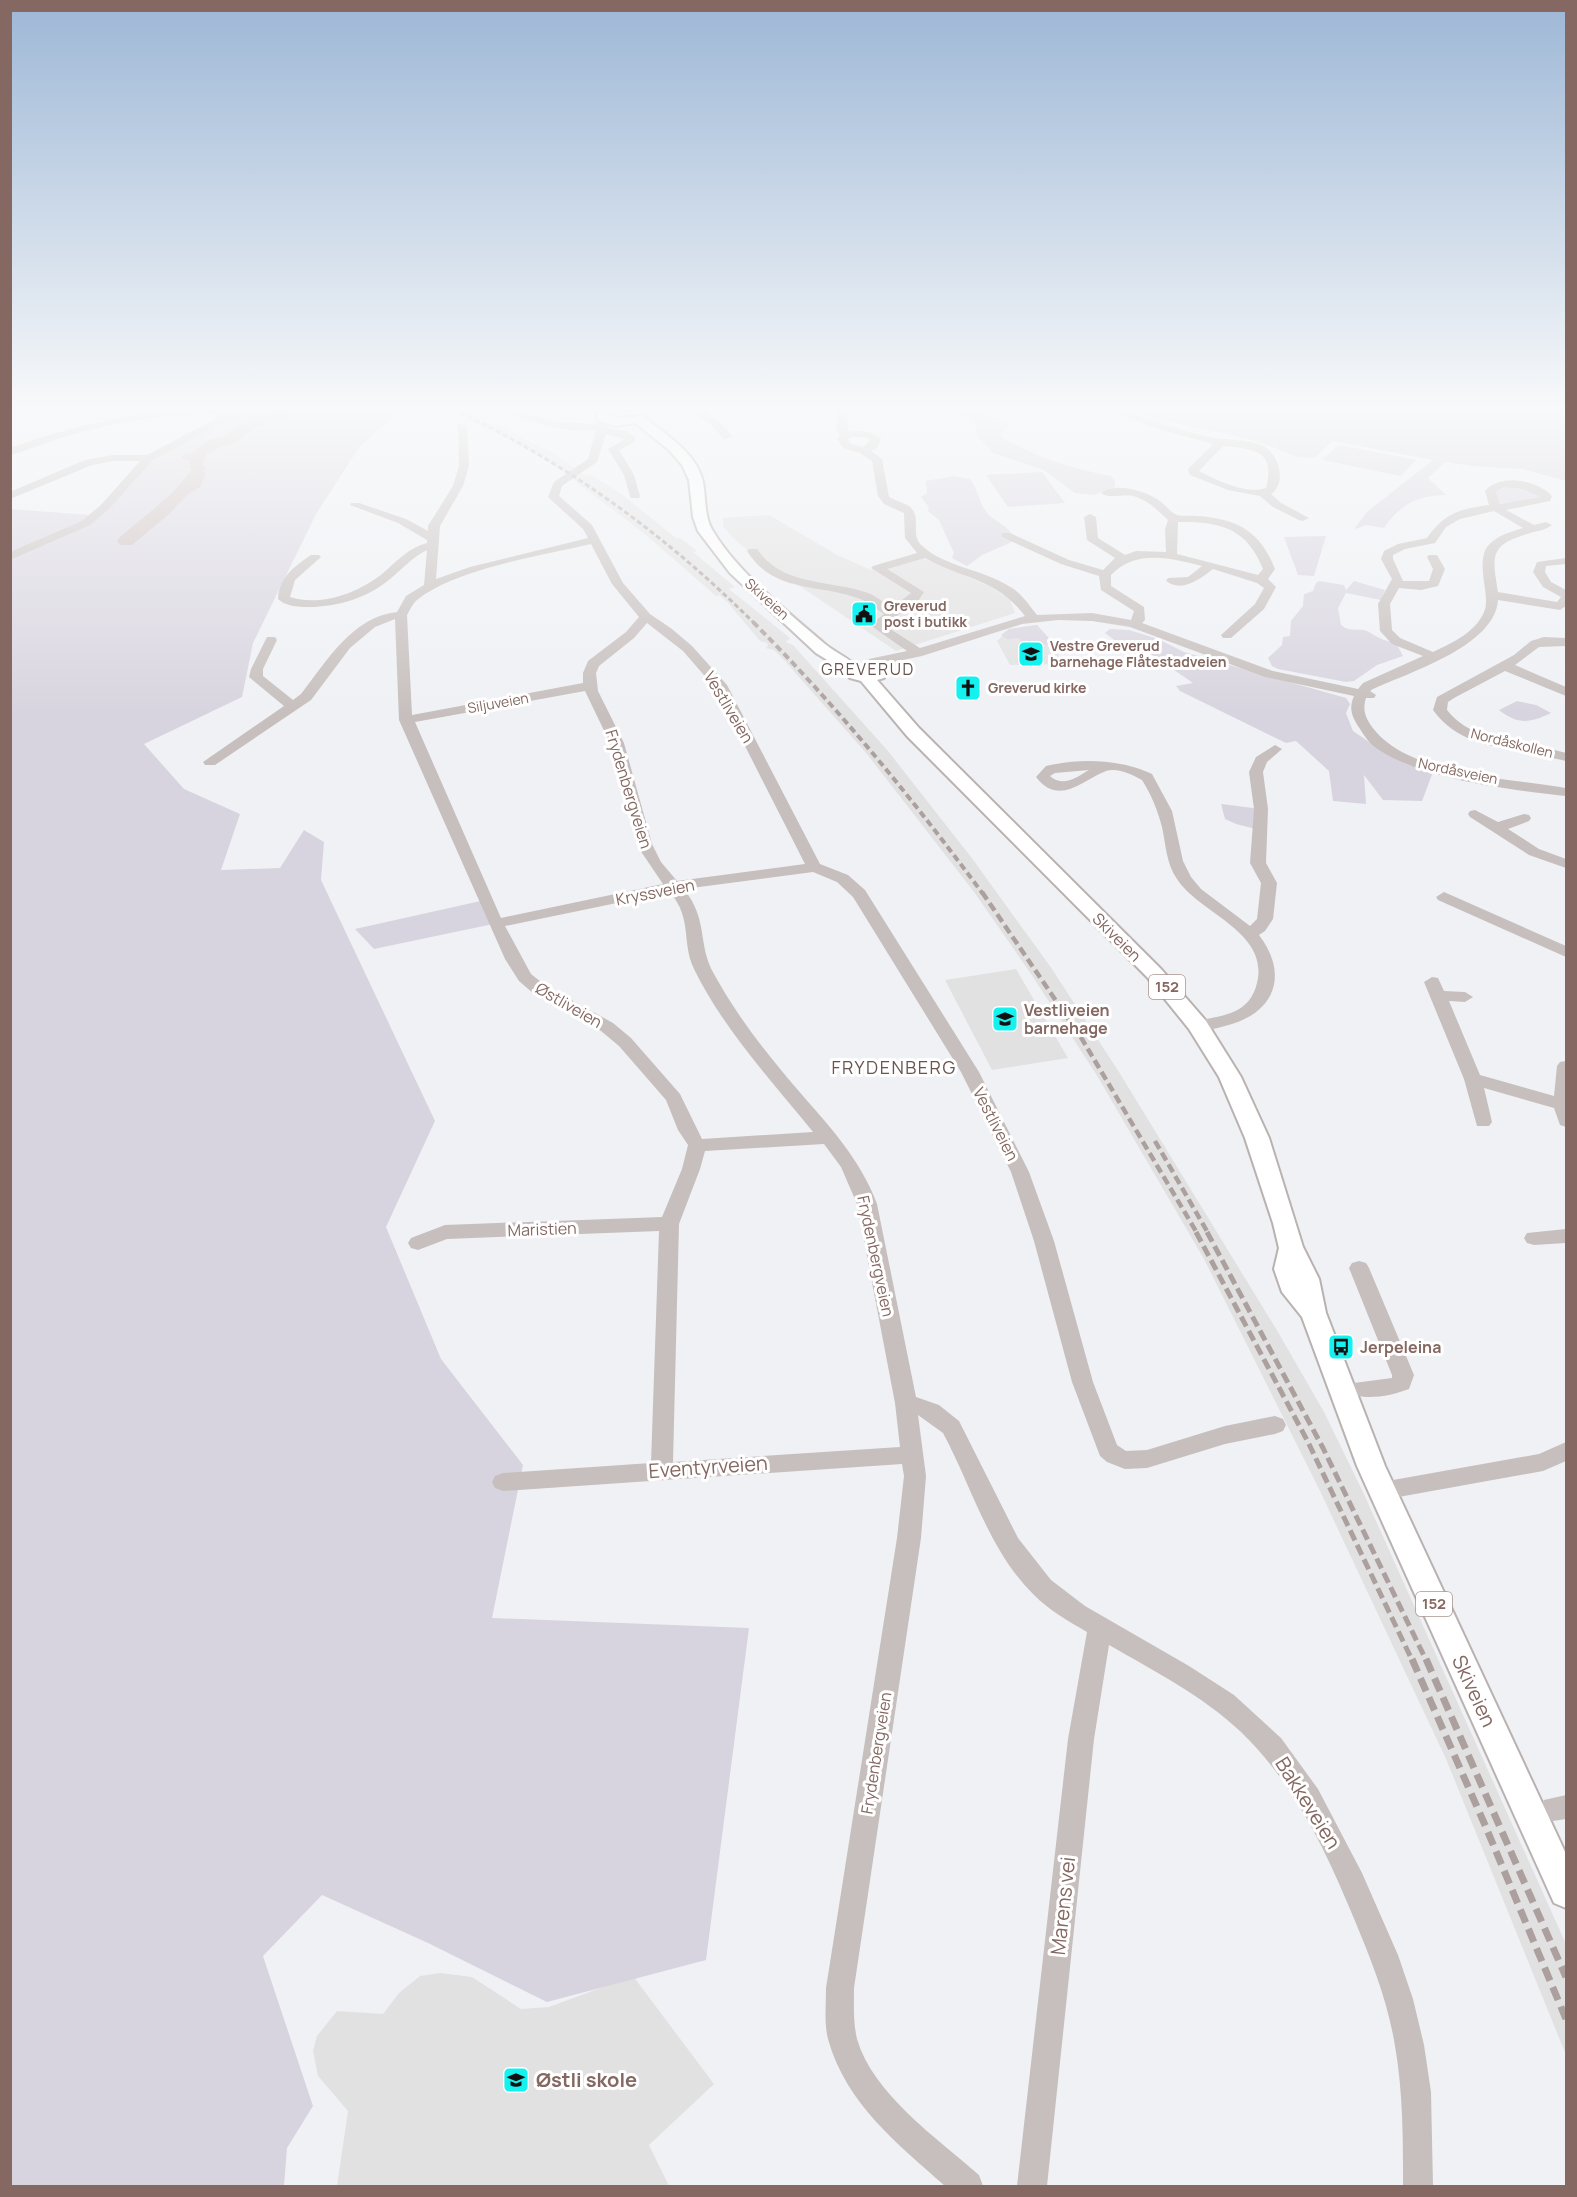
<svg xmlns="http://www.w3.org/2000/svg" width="1577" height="2197" viewBox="0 0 1577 2197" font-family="Manrope,sans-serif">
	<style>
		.built { fill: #e2e1e2 }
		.green { fill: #d8d4df }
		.water { fill: #ccbbba }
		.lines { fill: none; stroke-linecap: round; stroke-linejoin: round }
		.river { fill: #ccbbba; fill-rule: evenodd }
		.major-casing { stroke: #bab2b0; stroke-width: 4 }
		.minor { fill: #c6bfbd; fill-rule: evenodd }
		.major { fill: #fff; fill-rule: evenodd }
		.rail-far4 { stroke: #aca09e; stroke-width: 3; stroke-dasharray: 5 3; stroke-linecap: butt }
		.rail-far3 { stroke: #aca09e; stroke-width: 4; stroke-dasharray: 7 4; stroke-linecap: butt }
		.rail-far2 { stroke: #aca09e; stroke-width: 4.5; stroke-dasharray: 9 4.5; stroke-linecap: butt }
		.rail-far1 { stroke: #aca09e; stroke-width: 5; stroke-dasharray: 11 5; stroke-linecap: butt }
		.rail { stroke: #aca09e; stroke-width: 7; stroke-dasharray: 14 7; stroke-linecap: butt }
		.labels { text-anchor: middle; stroke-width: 6; stroke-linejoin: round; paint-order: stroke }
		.far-street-label { font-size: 14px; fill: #846861; stroke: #fff }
		.far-poi-label { font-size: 14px; font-weight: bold; fill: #846861; stroke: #fff; text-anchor: start }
		.shield { fill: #fff; stroke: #a99590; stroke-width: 1.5 }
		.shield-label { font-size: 15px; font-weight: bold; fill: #846861 }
		.far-quarter-label { font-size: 16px; letter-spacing: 1.5px; fill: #695550; stroke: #fff }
		.street-label { font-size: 16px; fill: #846861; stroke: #fff }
		.poi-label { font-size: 16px; font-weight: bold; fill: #846861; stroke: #fff; text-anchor: start }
		.neighbourhood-label { font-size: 18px; letter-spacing: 1.5px; fill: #695550; stroke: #fff }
		.near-street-label { font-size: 20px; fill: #846861; stroke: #fff }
		.near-poi-label { font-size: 20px; font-weight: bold; fill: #846861; stroke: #fff; text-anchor: start }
	</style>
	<rect width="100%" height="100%" fill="#f0f1f5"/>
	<!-- built -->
	<g class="built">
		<path d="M444,409h23l86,44 32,22 4,-1 31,19 56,45h4l17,13 -4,1 42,35 -6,2 61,49 -4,4 7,3 95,106 83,106 81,112 67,103 159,260 46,80 39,80 203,452v111l-120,-296 -126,-268 -116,-232 -108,-185 -65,-100 -57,-82 -107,-138 -83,-94 -10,-10 -9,-2 3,-2 -1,-3 -7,-2 -32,-38 -9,-8 -3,1 -71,-62 -69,-52 -3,-5 -69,-41z"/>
		<path d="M769,515l68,40 34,15 47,-14 72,30 20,14 5,13 -119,38 -145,-98 -18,-15 -10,-12v-8z"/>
		<path d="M1037,625l17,19 8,20 -52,1 -13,-24 12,-12z"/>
		<path d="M1016,969l52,89 -76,12 -47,-90z"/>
		<path d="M440,1973l32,4 49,32 28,-2 84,-31 81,108 -65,61 20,41h-332l11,-75 -30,-35 -5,-25 4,-15 20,-25 46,3 16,-21 21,-17z"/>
	</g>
	<!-- green -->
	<g class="green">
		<path d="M246,409h157l-43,37 -44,68 -63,129 -11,54 -98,47 40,45 56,25 -19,56 59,-2 24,-38 20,12 -3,38 114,241 -49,106 55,132 82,106 -31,153 257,10 -43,332 -159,42 -119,-59 -106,-48 -59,61 50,150 -26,42 -3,38h-273l-1,-1677 80,6 61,-56z"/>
		<path d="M950,409h27l16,11 18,5 -10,8v4c37,21 68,31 110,39l4,5v6l-21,8 -19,-2 -31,-23 -51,-17 -16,-17 -2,-12 -21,-11z"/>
		<path d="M1124,409h442v72l-44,-12 -50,-3 -27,-4 -17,16 18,17c-29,0 -46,10 -62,33l-17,-3 -13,4 13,-17 66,-52 -100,-19 -19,17c-24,0 -24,-5 -44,-12 -48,-16 -98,-20 -146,-37z"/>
		<path d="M1339,445l77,15 -15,16 -79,-16z"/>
		<path d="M1042,472l23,31 -57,4 -22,-32z"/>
		<path d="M954,476l16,3c8,10 9,25 18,35 9,9 24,13 26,27l-32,14 -15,11 -15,-8 2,-5 -15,-33 -11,-9 1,-4 -8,-10 6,-4 -1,-12z"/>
		<path d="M1509,484l38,12 -37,9 -19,-4 -1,-10z"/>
		<path d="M1326,536l-12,40 -16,-1 -14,-38z"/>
		<path d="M1319,581l25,4 2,5 8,-9 31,9 -4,10 -35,-7 -8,15 3,17c9,8 20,2 28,7 9,6 16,9 27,11l7,13 -26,9 -23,16 -8,1 -68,-13 -6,-3 -4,-8 14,-13 1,-8 7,-1 1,-15 12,-15 1,-12 9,-3 3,-8z"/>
		<path d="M1037,625l17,19 -30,2 -5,-8 -12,1 -6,-4 8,-6z"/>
		<path d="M1110,629l19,1 29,9 26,13 162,46 4,6 -4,9 7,18 19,13 34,20 27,8 -11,29 -39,-1 -19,-25 2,29 -33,-3 -4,-30 -33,-30 -10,2 -106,-52 -4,-5 17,-3 -45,-31 -14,3 -29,-22z"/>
		<path d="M1517,701l19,4 15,8c-21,10 -33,12 -52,-3z"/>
		<path d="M1221,804l40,5 -1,21 -24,-6 -11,-5z"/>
		<path d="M485,900l13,23 -124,26 -19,-20z"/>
	</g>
	<!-- water -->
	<path class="water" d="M204,450l2,5 -4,9 4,5 -10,4 -6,-6v-6l-9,-3 1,-3z"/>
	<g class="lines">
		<!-- river -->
		<g class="river">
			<path d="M280,409h22l-2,3 -45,15 -20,16 -15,4 -10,6h-12l-2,-3 13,-10 15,-4 19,-15z"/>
			<path d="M198,468l8,5 -6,14 -12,7 -19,20 -37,31h-12l-3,-4 3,-4c24,-21 55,-42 72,-68z"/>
		</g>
		<defs>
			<path id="major" d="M600,409h20l-11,6 8,3 25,-2c22,17 55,37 61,66 3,16 1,35 10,49 24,41 76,82 112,113 12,10 27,15 36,27l23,1 2,3 -2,3 -7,2 42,48 242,241 45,52 35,56 28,61 34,109 16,32 7,34 59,153 181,388v54l-12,-5 -197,-437 -55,-149 -20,-25 -8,-23 5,-21 -6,-25 -28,-85 -26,-61 -30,-48 -42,-52 -240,-241 -46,-55 -11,-3 -5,-7 -29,-18 -86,-80 -32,-42 -5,-14 -4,-37 -7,-15 -13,-15 -34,-27 -19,3 -18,-6 -2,-3z"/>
		</defs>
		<!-- major casing -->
		<use href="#major" class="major-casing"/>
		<!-- minor -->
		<g class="minor">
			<path d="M205,409h43l-95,51 -44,49 -19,16 -80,35v-8l72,-31 19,-16 39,-44h-27l-21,4 -82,34v-7l75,-32 28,-5h34l76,-40c-53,-2 -105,6 -155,21 -20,5 -38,14 -58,19v-7c64,-23 128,-37 195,-39z"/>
			<path d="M508,409l52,13 36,2 3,-8 4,-1 5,3 -1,3 8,2 -8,5 19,3 10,7 -3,5 -14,7 15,25 6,21 -1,2h-8l-1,-2 -6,-21 -16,-26 17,-10 -19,-5 -9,28 -35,24 -3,10 33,29 31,58 27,31 22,15 20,17 35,39 93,179 28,11 17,15 114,182 50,100 25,69 39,141 24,63 9,6 21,-1 78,-24 50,-10 8,3 3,6 -3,6 -8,3 -50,10 -78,24 -22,1 -18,-7 -7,-6 -28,-74 -38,-141 -23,-69 -50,-100 -108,-175 -16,-15 -24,-10 -129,17c25,32 13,55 30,85 23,42 52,79 83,115 31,36 63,69 80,115l39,193 23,8 20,16 59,117 33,42 34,26 104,60 45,29 47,43 37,51 44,84 36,82 15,44 11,46 7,47 2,94h-30c0,-47 0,-94 -8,-140 -7,-44 -23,-84 -40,-125 -28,-68 -60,-137 -114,-189 -38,-36 -87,-61 -132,-87l-15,94 -47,447h-30l51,-447 19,-107c-19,-11 -38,-22 -53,-37 -45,-44 -62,-108 -91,-162l-25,-18 8,61 -5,62 -67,450c0,17 -1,34 3,51 16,55 81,100 122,136l4,11h-38c-47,-42 -99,-82 -117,-147 -4,-16 -2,-34 -2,-51l71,-450 7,-62 -2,-12 -399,27 -8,-3 -3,-6 3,-6 8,-3 148,-10 8,-232 -212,8 -29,11 -7,-2 -3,-5 3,-5 34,-13 217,-8 20,-48 6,-24 -10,-15 -12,-30 -47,-54 -18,-15 -67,-37 -15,-13 -14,-22 -106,-239 -4,-101 -20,8 -25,21 -39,52 -96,65h-10l-2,-3 81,-56 -35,-29 2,-8 16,-32h8l2,3 -14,29v7l30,24 8,-6c26,-33 51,-77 96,-82l9,-16 18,-11 3,-35c-14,7 -25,19 -37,29 -23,19 -52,28 -82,28 -10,0 -23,-1 -30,-8 1,-22 17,-33 33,-44h8l2,2 -26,23 -5,17c31,10 68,-4 92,-23 14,-12 26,-26 45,-31v-3l-29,-17 -48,-18 1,-2h8l47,16 22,12v-5l25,-40 6,-20 -1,-42 9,2 2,40 -6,20 -23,40 -4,53 34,-12 118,-29 -5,-9 -35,-32 6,-15 34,-23 8,-29c-30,3 -61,-6 -88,-17zM591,544l21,40 27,33 -13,15 -38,29 -5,12v10l-171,32 -5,-100c3,-5 6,-12 10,-15 41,-32 124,-44 174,-56zM647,623l36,28 33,38 89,175 -128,17 -16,-19 -9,-18 -28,-101 -26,-52 -2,-18 3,-7 35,-28zM585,691l25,52 30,107 23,34 -162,34 -86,-196zM670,892c23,28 11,49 24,77 30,61 77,111 119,163l-111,7 -22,-45 -49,-56 -18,-15 -67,-37 -15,-12 -26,-48zM824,1144l17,23 16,37 38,199 5,44 -227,15 6,-238 21,-55 5,-18z"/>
			<path d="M645,409h14l-14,6h-6v-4z"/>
			<path d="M688,409c19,-1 34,14 45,28l-9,2 -14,-15z"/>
			<path d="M837,409h10l1,23c12,-2 24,-2 33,7l-4,9 -6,3 11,8 7,38c6,4 15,5 21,10 12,10 0,27 11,38 25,23 63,24 91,43 10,6 17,17 25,27l55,-2 39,7 3,-9 -33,-21 -2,-14 -38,-12 -59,-27v-4h8l59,27 34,10 12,-12 -28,-18 -3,-23 6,-3 6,3 2,21 27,17 11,-4 30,1 -1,-23 3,-9c-11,-10 -20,-20 -35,-24 -10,-2 -25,3 -32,-3 13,-11 42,-3 56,6 7,4 11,11 18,15 5,3 16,1 22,2 41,3 63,15 78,53l-7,10 8,8 -12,22 -33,29h-8l-2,-3 34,-31 9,-16 -7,-5 -44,-14c-13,10 -31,24 -47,12l2,-3 20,-1 14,-11c-31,-8 -66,-17 -91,9v11l33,21 1,13 -3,3 131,48 85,18 5,-6 60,-27 -31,-12 -12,-13 -2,-27 14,-25 -11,-20 3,-8 14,-7 29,-6c18,-25 32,-29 62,-33l-4,-14c16,-18 52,-11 67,5l-2,5 -44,9 28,15 12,-3 6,3c-6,5 -15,6 -22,8 -41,12 -38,22 -32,59l59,10 4,-5 -18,-10 -10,-15 4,-10 29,-4v6l-20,2 -1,6 6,10 15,8v16l-6,4 -62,-10c-3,46 -88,72 -125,89l-3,2 6,4 -2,3h-8c-3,10 -2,17 4,26 34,52 140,54 196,64v8c-54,-6 -141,-16 -187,-46 -10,-6 -15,-15 -21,-24 -7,-11 -9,-19 -4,-30l-89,-19 -135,-50 -38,-6 -34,-1 -36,4 -100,32 -48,10 -5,-1 -1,-3 1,-3 38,-8 -37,-26 14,-11c-8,-5 -15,-12 -24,-15 -41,-16 -86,-5 -113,-48l2,-2h8c26,38 71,30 111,44 8,3 16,10 24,15l19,-15 -40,-25 2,-2 44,-13 -12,-15 -1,-25 -20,-9 -6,-8 -6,-35 -12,-8 -17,-5 -6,-10 3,-3 -3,-4zM852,437h12l6,3 -7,7 -12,-3 -3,-5zM1503,487l20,2 18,8 -41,7 -4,-12zM1494,511l29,17c-41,12 -44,22 -38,61 1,7 2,17 -1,23 -8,20 -32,31 -51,40l-33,-14 -8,-8 -2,-26 9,-16 22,2 17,-4 7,-17 -8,-14h-8l-2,2 6,12 -4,12h-26l-10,-22v-4l12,-6 30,-6 11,-16 14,-8zM1178,522c42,-1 69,6 85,47l-5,6 -81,-21zM925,558c39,22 70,19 100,58l-105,32 -36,-23 34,-24 6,-9 -37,-23z"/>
			<path d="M1108,409h13c29,11 58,21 89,28 17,4 39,1 55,10 14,8 22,37 6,47l10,9 28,15 -6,3 -4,-1 -26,-13 -13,-11 -32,-6 -38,-15 -2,-5 1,-2 24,-24 -51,-14zM1223,446c30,3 53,3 43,42 -19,7 -50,-8 -67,-17z"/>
			<path d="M1544,637l22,1v8l-27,1 -24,18 51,22v9l-61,-25 -51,27 -6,4 -1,8c29,36 78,31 119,43v8c-10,-2 -21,-5 -32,-7 -39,-7 -76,-10 -101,-44l4,-13 77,-42 17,-14z"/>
			<path d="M1275,745l7,4 -15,13 -4,10 5,37 -2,54 11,20 -4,36 -8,12 -6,4c31,41 15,79 -34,91 -11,3 -23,6 -33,4l-3,-4 3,-4c30,-7 60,-6 66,-44 7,-48 -59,-65 -81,-99 -11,-16 -11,-34 -15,-52 -4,-16 -11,-33 -20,-47 -9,-5 -25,-13 -36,-9 -23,9 -47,36 -70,6l10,-11c33,-8 75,-7 106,8l20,37 11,50 8,16 10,12 49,37 7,-7 4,-36 -11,-20 4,-54 -5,-37 7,-15zM1089,770c-12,7 -26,18 -39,6l5,-3z"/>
			<path d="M1475,810l23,12 26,-8 5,1 2,3 -2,3 -21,8 31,20 27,10v9l-37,-13 -59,-38 -2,-3 2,-3z"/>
			<path d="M1444,892l122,54v11l-128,-57 -2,-3z"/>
			<path d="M1432,977l6,1 6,13 21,1 8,5 -8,5 -16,-1 31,74 74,21 3,-30 3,-4 6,-1v66l-6,-2 -6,-17 -70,-20 8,34 -3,4h-12l-13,-47 -40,-97z"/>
			<path d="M1566,1229v14l-32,2 -7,-2 -3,-5 3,-5z"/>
			<path d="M1359,1261l7,2 3,5 45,107 -5,14c-16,6 -38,11 -55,6l-3,-6 3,-6 38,-5v-3l-43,-107 3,-5z"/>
			<path d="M1566,1442v19l-23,10 -161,29 -8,-3 -3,-6 3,-6 8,-3 157,-28z"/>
			<path d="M1566,1795v24l-13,2 -9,-3 -4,-9 4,-9z"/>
		</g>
		<!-- major -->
		<use href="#major" class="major"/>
		<!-- rail-far4 -->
		<path class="rail-far4" d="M453,409c114,54 213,126 302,215"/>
		<!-- rail-far3 -->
		<path class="rail-far3" d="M753,622c84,84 159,176 230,272"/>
		<!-- rail-far2 -->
		<g class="rail-far2">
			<path d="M982,892l100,147 115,194"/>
			<path d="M1155,1141l53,92"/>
		</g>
		<!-- rail-far1 -->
		<g class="rail-far1">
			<path d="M1196,1232l112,210 104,218"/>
			<path d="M1207,1232l116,216 103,212"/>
		</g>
		<!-- rail -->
		<g class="rail">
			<path d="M1412,1659l73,166 81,194"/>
			<path d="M1426,1659l140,318"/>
		</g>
	</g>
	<!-- sky -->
	<linearGradient id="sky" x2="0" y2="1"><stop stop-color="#9db7d6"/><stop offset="0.57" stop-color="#f8f9fa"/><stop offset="1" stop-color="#f8f9fa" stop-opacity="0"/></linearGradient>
	<rect width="1577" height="716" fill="url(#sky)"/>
	<!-- icons -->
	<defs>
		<symbol id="civic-square" viewBox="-11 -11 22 22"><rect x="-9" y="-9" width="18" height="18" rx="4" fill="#14f1ef" stroke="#fff"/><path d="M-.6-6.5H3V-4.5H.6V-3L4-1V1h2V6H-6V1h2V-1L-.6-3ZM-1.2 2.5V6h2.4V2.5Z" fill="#111"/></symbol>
		<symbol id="school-square" viewBox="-11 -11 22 22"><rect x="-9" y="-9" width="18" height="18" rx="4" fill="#14f1ef" stroke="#fff"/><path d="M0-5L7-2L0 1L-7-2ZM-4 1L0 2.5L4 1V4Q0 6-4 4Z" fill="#111"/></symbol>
		<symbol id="church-square" viewBox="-11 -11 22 22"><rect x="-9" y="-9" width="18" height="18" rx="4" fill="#14f1ef" stroke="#fff"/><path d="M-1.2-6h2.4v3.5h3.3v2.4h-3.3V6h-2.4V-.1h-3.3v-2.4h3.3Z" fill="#111"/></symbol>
		<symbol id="bus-square" viewBox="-11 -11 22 22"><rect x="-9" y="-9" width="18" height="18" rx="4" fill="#14f1ef" stroke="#fff"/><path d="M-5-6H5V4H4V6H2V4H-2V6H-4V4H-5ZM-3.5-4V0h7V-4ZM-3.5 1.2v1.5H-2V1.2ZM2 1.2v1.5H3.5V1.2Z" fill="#111"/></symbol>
	</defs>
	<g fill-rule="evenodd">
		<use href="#civic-square" x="849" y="599" width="30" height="30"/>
		<use href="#school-square" x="1016" y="639" width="30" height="30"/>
		<use href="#church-square" x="953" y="673" width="30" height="30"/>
		<use href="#school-square" x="990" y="1004" width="30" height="30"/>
		<use href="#bus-square" x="1326" y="1332" width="30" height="30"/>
		<use href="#school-square" x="501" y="2065" width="30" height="30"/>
	</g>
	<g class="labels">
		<!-- far-street labels -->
		<g class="far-street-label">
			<text transform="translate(767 599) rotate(42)" y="5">Skiveien</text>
			<text transform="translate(498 703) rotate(-10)" y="5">Siljuveien</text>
			<text transform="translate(1512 743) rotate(14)" y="5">Nordåskollen</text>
			<text transform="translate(1458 771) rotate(12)" y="5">Nordåsveien</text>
		</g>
		<!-- far-poi labels -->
		<g class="far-poi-label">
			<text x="884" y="611">Greverud<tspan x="884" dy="16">post i butikk</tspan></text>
			<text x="1050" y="651">Vestre Greverud<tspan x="1050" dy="16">barnehage Flåtestadveien</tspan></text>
			<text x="988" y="693">Greverud kirke</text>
		</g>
		<!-- shield labels -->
		<g class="shield">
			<rect x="1149" y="975" width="36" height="24" rx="4.5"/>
			<rect x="1416" y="1592" width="36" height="24" rx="4.5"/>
		</g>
		<g class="shield-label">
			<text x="1167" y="992">152</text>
			<text x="1434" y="1609">152</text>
		</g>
		<!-- far-quarter labels -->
		<g class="far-quarter-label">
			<text x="868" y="675">GREVERUD</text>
		</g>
		<!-- street labels -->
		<g class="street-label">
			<text transform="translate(729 707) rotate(59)" y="6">Vestliveien</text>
			<text transform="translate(629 789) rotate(73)" y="6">Frydenbergveien</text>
			<text transform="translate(655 892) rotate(-11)" y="6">Kryssveien</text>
			<text transform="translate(1117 937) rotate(45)" y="6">Skiveien</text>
			<text transform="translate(569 1005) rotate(30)" y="6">Østliveien</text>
			<text transform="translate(996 1124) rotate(63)" y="6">Vestliveien</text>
			<text transform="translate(542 1229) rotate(-2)" y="6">Maristien</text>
			<text transform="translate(876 1256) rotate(78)" y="6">Frydenbergveien</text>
			<text transform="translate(876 1753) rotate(-81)" y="6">Frydenbergveien</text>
		</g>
		<!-- poi labels -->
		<g class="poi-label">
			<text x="1024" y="1016">Vestliveien<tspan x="1024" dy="18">barnehage</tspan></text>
			<text x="1360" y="1353">Jerpeleina</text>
		</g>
		<!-- neighbourhood labels -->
		<g class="neighbourhood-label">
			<text x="894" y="1074">FRYDENBERG</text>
		</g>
		<!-- near-street labels -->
		<g class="near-street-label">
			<text transform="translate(708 1467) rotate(-4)" y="7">Eventyrveien</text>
			<text transform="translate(1474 1691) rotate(65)" y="7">Skiveien</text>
			<text transform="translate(1308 1803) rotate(58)" y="7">Bakkeveien</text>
			<text transform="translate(1063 1906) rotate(-84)" y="7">Marens vei</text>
		</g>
		<!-- near-poi labels -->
		<g class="near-poi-label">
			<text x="536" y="2087">Østli skole</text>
		</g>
	</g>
	<!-- border -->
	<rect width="1577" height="2197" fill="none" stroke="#846861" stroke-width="24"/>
</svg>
